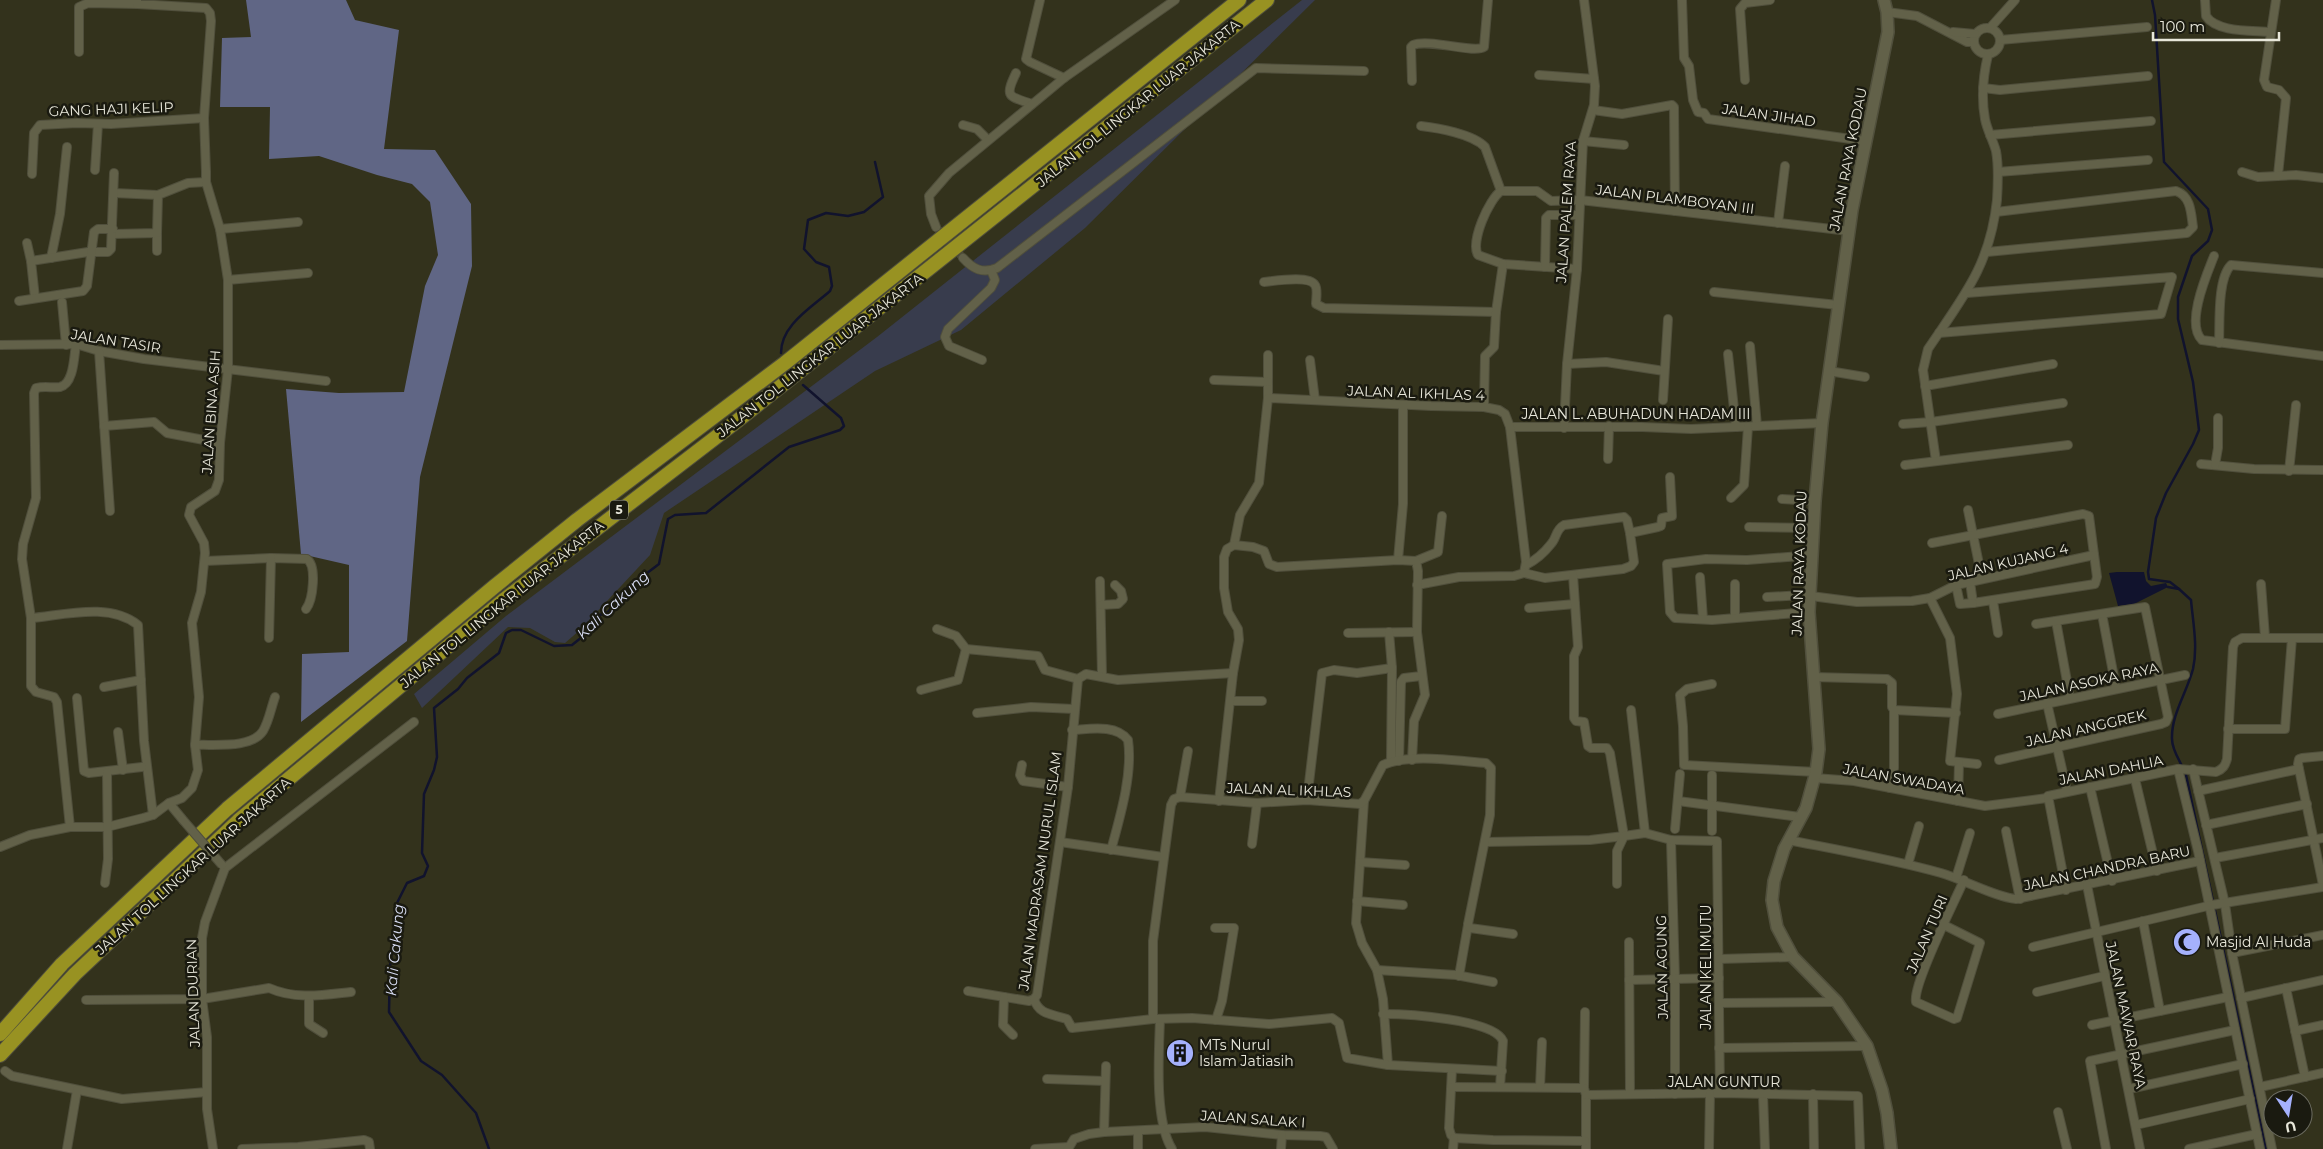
<svg xmlns="http://www.w3.org/2000/svg" width="2323" height="1149" viewBox="0 0 2323 1149" font-family="Montserrat,sans-serif">
	<style>
		.green { fill: #383c4d }
		.forest { fill: #606685 }
		.water { fill: #11132d }
		.lines { fill: none; stroke-linecap: round; stroke-linejoin: round }
		.stream { stroke: #11132d; stroke-width: 2.5 }
		.street-tunnel { stroke: #4e4d38; stroke-width: 8; stroke-dasharray: 8 4; stroke-linecap: butt }
		.street-casing { stroke: #504f3c; stroke-width: 10 }
		.secondary-casing { stroke: #504f3c; stroke-width: 14 }
		.highway-casing { stroke: #504f3c; stroke-width: 16 }
		.street { stroke: #626149; stroke-width: 8 }
		.secondary { stroke: #626149; stroke-width: 11 }
		.highway { stroke: #989222; stroke-width: 14 }
		.street-bridge-casing { stroke: #504f3c; stroke-width: 10; stroke-linecap: butt }
		.street-bridge { stroke: #626149; stroke-width: 8 }
		.labels { text-anchor: middle; stroke-width: 5; stroke-linejoin: round; paint-order: stroke }
		.shield { fill: #1a1a10; stroke: #aaaa9d; stroke-width: 1 }
		.shield-label { font-size: 12px; font-weight: bold; fill: #e8e7da }
		.street-label { font-size: 14px; fill: #e8e7da; stroke: #1a1a10 }
		.poi-label { font-size: 14px; fill: #e8e7da; stroke: #1a1a10; text-anchor: start }
		.water-label { font-size: 15px; font-style: italic; fill: #d9def5; stroke: #1a1a10 }
	</style>
	<rect width="100%" height="100%" fill="#33321c"/>
	<!-- green -->
	<path class="green" d="M1302,0h13l-230,228 -124,102 -86,41 -211,142 -14,42 -70,75 -15,13 -10,-1 -25,-14 -22,-1 -86,81 -8,-14 92,-78 371,-279z"/>
	<!-- forest -->
	<path class="forest" d="M246,0h100l9,20 44,10 -15,119 51,1 36,54 1,62 -52,211 -13,164 -106,81 1,-68 47,-2v-87l-48,-11 -15,-165 53,4 65,-1 21,-106 13,-31 -8,-53 -18,-18 -35,-9 -58,-19 -50,3 1,-52h-50l2,-69 29,-1z"/>
	<!-- water -->
	<path class="water" d="M2117,572h27l2,9 5,5 15,-3 2,4 -34,17 -16,2 -9,-33z"/>
	<g class="lines">
		<!-- stream -->
		<g class="stream">
			<path d="M2152,0l3,15 9,147 44,47 4,21 -4,11 -16,15 -14,41v22l15,63 6,48 -6,14 -27,49 -10,25 -8,54 1,7 21,3 9,7"/>
			<path d="M781,353c0,-28 30,-45 49,-62l2,-5 -3,-19 -13,-5 -12,-13 4,-29 18,-7 22,3 16,-4 19,-15 -8,-35"/>
			<path d="M2168,587l11,2 12,11c2,23 7,46 2,69 -6,23 -22,46 -21,70 0,13 10,24 14,36l80,374"/>
			<path d="M489,1149l-13,-36 -34,-38 -21,-14 -32,-49 1,-45 7,-64 10,-20 17,-7 4,-10 -6,-13 2,-59 10,-24 3,-13 -3,-49 24,-19 9,-11 32,-25 7,-20 6,-3h9l33,16 18,-1 10,-8 15,-21 11,-4 18,-23 33,-25 9,-45 7,-4 31,-2 83,-66 51,-17 4,-4 -3,-8 -38,-33"/>
		</g>
		<!-- street-tunnel -->
		<path class="street-tunnel" d="M936,227l27,31"/>
		<defs>
			<g id="street">
				<path d="M1040,0l-14,59 4,3 34,16"/>
				<path d="M1682,0l2,58 5,8 4,34 5,12 6,1 4,6 157,22"/>
				<path d="M2205,0l1,16c11,17 47,14 65,16"/>
				<path d="M2276,0l-12,80 3,7 12,3 7,8 -8,77"/>
				<path d="M1887,12l30,4 50,26h7"/>
				<circle cx="1987" cy="41" r="13"/>
				<path d="M1990,28l25,-28"/>
				<path d="M1953,32l22,2"/>
				<path d="M2000,40l147,-13"/>
				<path d="M79,52v-45l9,-4 49,1"/>
				<path d="M1016,73c-12,25 -7,23 16,31"/>
				<path d="M1539,75l55,4"/>
				<path d="M1745,80l-5,-71 5,-6 25,-3"/>
				<path d="M1412,81l-1,-34 2,-2c16,-7 61,9 71,2l4,-47"/>
				<path d="M1983,88l17,2 148,-14"/>
				<path d="M1593,110l29,4 50,-9 2,2 1,104"/>
				<path d="M963,125l14,4 11,11"/>
				<path d="M1421,126c17,2 52,8 64,21l16,44"/>
				<path d="M1990,135l161,-14"/>
				<path d="M1583,141l41,4"/>
				<path d="M95,170l3,-46"/>
				<path d="M1998,172l150,-12"/>
				<path d="M2242,172l16,5 38,-2 27,3"/>
				<path d="M32,174l2,-41 6,-8 37,-2 34,1 93,-6"/>
				<path d="M1501,191h36l14,10 29,-1 269,31"/>
				<path d="M1501,191c-12,8 -31,51 -23,64l25,9 74,5"/>
				<path d="M114,193l44,2"/>
				<path d="M1778,223l7,-57"/>
				<path d="M936,227l-5,-13 -2,-18 20,-23 115,-95 111,-78"/>
				<path d="M220,229l78,-7"/>
				<path d="M157,233v18"/>
				<path d="M113,234l44,-1 1,-38 30,-12 18,-1"/>
				<path d="M27,243l4,18"/>
				<path d="M1987,252l200,-19 6,-6c-2,-14 -2,-31 -17,-36l-180,21"/>
				<path d="M2214,256c-7,18 -29,68 -12,84l121,16"/>
				<path d="M51,258l9,-44 7,-67"/>
				<path d="M963,258c10,11 19,16 34,10l259,-200 108,3"/>
				<path d="M1545,267l1,-49 3,-3h30"/>
				<path d="M228,280l80,-7"/>
				<path d="M1264,282c11,-1 45,-7 51,3 3,4 1,14 1,19l8,4 172,4"/>
				<path d="M1714,292l124,13"/>
				<path d="M35,298l-4,-37 57,-9h20l3,-3 3,-76"/>
				<path d="M19,301l64,-10 4,-5 7,-54 4,-3h15"/>
				<path d="M62,302l4,43"/>
				<path d="M1939,333l222,-19 11,-37 -205,16"/>
				<path d="M2219,343c1,-19 -2,-64 12,-78l92,8"/>
				<path d="M0,345l76,-1 23,7 45,8 182,22"/>
				<path d="M1750,346l7,80"/>
				<path d="M99,351l11,160"/>
				<path d="M1728,354l8,73"/>
				<path d="M1268,355v43"/>
				<path d="M982,360l-33,-14 -4,-9 3,-8 43,-41 4,-8 -4,-10"/>
				<path d="M1310,360l5,40"/>
				<path d="M1567,364l39,-2 58,9"/>
				<path d="M1829,371l36,6"/>
				<path d="M1214,380l54,2"/>
				<path d="M1925,386l128,-22"/>
				<path d="M1663,400l5,-81"/>
				<path d="M1484,407l1,-51 9,-9 2,-35 7,-48"/>
				<path d="M1903,424l28,-2 132,-19"/>
				<path d="M104,426l50,-4 13,11 53,10"/>
				<path d="M1510,427h132l49,2 131,-6"/>
				<path d="M1564,428l3,-64 10,-95 6,-128 11,-36 1,-19 -11,-86"/>
				<path d="M1608,459l1,-33"/>
				<path d="M1936,461l-13,-91 5,-21c35,-52 62,-83 69,-149 1,-16 2,-33 -1,-49 -3,-11 -9,-21 -11,-32 -4,-22 -2,-43 3,-64"/>
				<path d="M2201,464l53,5 69,1"/>
				<path d="M1905,465l163,-20"/>
				<path d="M2215,465l3,-17v-30"/>
				<path d="M2289,471l7,-66"/>
				<path d="M1731,498l13,-13 4,-58"/>
				<path d="M1782,499l33,2"/>
				<path d="M1968,510l14,69"/>
				<path d="M1749,527l65,1"/>
				<path d="M1932,543l151,-29 6,2 8,61 -2,7 -122,19 -3,-21"/>
				<path d="M1234,545l6,-30 19,-32 9,-85 163,8 53,1 15,3 6,4 5,13 16,135 -2,11 -10,3 -55,1 -42,8"/>
				<path d="M1398,560l5,-56v-99"/>
				<path d="M205,561l66,-3 36,1c10,7 6,41 -1,50"/>
				<path d="M1416,561l22,-9 4,-36"/>
				<path d="M1526,565c10,-5 18,-12 25,-21 6,-6 4,-14 13,-19l60,-8 3,3 3,13"/>
				<path d="M1524,573l21,5 78,-9 8,-3 3,-4 -4,-29 28,-6 3,-1 1,-8 10,-2 -2,-39"/>
				<path d="M1700,577l3,42"/>
				<path d="M1100,581l2,95"/>
				<path d="M1735,584v34"/>
				<path d="M2261,584l4,53"/>
				<path d="M1956,585l4,19 13,-1"/>
				<path d="M1767,597l36,-2 54,7 55,-1 18,-3 26,-13 138,-30"/>
				<path d="M1930,598l20,40 7,56 -7,67 27,3"/>
				<path d="M1993,601l5,32"/>
				<path d="M1101,605l17,-1 5,-5 -2,-8 -6,-6"/>
				<path d="M1529,608l46,-4"/>
				<path d="M1809,612l-97,8 -37,-2 -5,-6 -3,-48 39,-5 41,1 66,-5"/>
				<path d="M2102,614l14,74"/>
				<path d="M31,618c33,-3 79,-16 107,7l6,116 9,74"/>
				<path d="M2056,621l14,77"/>
				<path d="M937,629l19,7 10,13 72,7 7,14 33,9"/>
				<path d="M1348,633l69,-1"/>
				<path d="M269,638l2,-80"/>
				<path d="M1813,677l74,2 5,4v24l2,3 62,3"/>
				<path d="M1078,679l8,-5 32,6 115,-7"/>
				<path d="M1712,684l-25,5 -7,6 3,31 1,39 132,7"/>
				<path d="M104,687l37,-7"/>
				<path d="M921,690l37,-10 8,-31"/>
				<path d="M77,698l7,73 5,2 53,-6"/>
				<path d="M1231,701h31"/>
				<path d="M2047,703l20,88"/>
				<path d="M1631,710l14,123"/>
				<path d="M977,713l54,-6 43,2"/>
				<path d="M1998,714l187,-39"/>
				<path d="M2228,729h57l7,-91"/>
				<path d="M1072,730c18,-1 44,-6 56,10 5,34 -8,77 -17,110"/>
				<path d="M118,732l5,38"/>
				<path d="M195,745c20,-1 56,4 68,-14 6,-10 8,-23 12,-34"/>
				<path d="M2323,756l-21,2 -3,1 -1,5 25,121"/>
				<path d="M1999,760l162,-36 5,-2 2,-5 -23,-110 -109,17"/>
				<path d="M1399,761l2,-79 3,-4 17,-2"/>
				<path d="M1391,762l1,-94"/>
				<path d="M1022,765l-2,10 3,6 45,6"/>
				<path d="M2178,769l20,82 62,298"/>
				<path d="M2193,769l32,135 7,49 40,196"/>
				<path d="M1712,775v56"/>
				<path d="M1815,778l39,3 131,25 62,-8"/>
				<path d="M2135,779l22,92"/>
				<path d="M2090,787l22,94"/>
				<path d="M1890,788l4,-20v-58"/>
				<path d="M2198,791l101,-22"/>
				<path d="M1180,797l8,-46"/>
				<path d="M1307,800l15,-127 12,-3 23,3 35,-5 -3,-36"/>
				<path d="M1219,801l14,-128 6,-33 -1,-11 -10,-17 -4,-24v-31l3,-8 7,-4 19,2 11,4 5,13 8,3 121,-7 18,1 2,10 -1,61 8,63 -11,26 -2,39"/>
				<path d="M1364,801l-8,122 6,20 15,27 6,29 5,66"/>
				<path d="M1678,801l122,16"/>
				<path d="M1958,801l1,-38"/>
				<path d="M169,803l14,17"/>
				<path d="M2206,825l101,-21"/>
				<path d="M70,827l-13,-125 -3,-5 -18,-5 -5,-6v-68l-9,-59 1,-15 13,-46 -2,-105 2,-5c8,-2 16,0 24,-1 14,-3 14,-31 16,-43"/>
				<path d="M1675,829l5,-55"/>
				<path d="M2006,831l14,68"/>
				<path d="M1671,840l4,139v115"/>
				<path d="M1788,840c51,10 103,19 153,33 24,7 54,24 75,26l184,-38"/>
				<path d="M1060,842l103,15"/>
				<path d="M1486,842l104,-2 34,-4 -14,-83 -3,-5h-16l-3,-2 -4,-24 -8,-1 -2,-3v-62l4,-9 -5,-72"/>
				<path d="M1252,844l5,-41"/>
				<path d="M0,847l30,-12 40,-8h37l36,-9 10,-3 16,-12 13,-5 10,-10 6,-18 -3,-25 4,-48 -7,-74 9,-31 4,-39 -1,-10 -15,-28 2,-8 24,-16 4,-11 1,-37 8,-74v-89l-8,-51 -14,-47v-10l-2,-54 7,-97 -1,-8 -4,-5 -69,-4v-4"/>
				<path d="M2215,858l108,-20"/>
				<path d="M1360,862l45,3"/>
				<path d="M1908,864l11,-38"/>
				<path d="M1956,878l14,-45"/>
				<path d="M105,883l3,-24 -1,-87"/>
				<path d="M1617,884v-33l7,-15 21,-3 26,7 46,1 3,252"/>
				<path d="M2087,885l53,264"/>
				<path d="M2066,890l-18,-94 130,-27 38,3c7,-3 9,-6 11,-13l6,-112 2,-5 7,-4h81"/>
				<path d="M1357,901l46,4"/>
				<path d="M2143,921l17,90"/>
				<path d="M1944,925l36,18 -23,75 -3,1 -38,-17c-4,-17 39,-101 48,-122"/>
				<path d="M1215,928h19l-12,73 -6,19"/>
				<path d="M1629,942l1,152"/>
				<path d="M2033,947l179,-42 111,-18"/>
				<path d="M2232,953l91,-18"/>
				<path d="M1719,959l74,-2"/>
				<path d="M1377,970l79,5 37,7"/>
				<path d="M1459,976l9,-51"/>
				<path d="M1629,980l90,-2"/>
				<path d="M2286,988l19,89"/>
				<path d="M968,991l61,10 5,-2 3,-4 31,-208 10,-108"/>
				<path d="M2037,992l67,-16"/>
				<path d="M309,997v27l14,9"/>
				<path d="M1004,997l-1,28 10,10"/>
				<path d="M2241,998l82,-18"/>
				<path d="M1034,999c5,16 18,15 33,20l5,9 81,-9"/>
				<path d="M86,1000l116,-1 67,-11c27,12 54,7 82,4"/>
				<path d="M1719,1003l118,-1"/>
				<path d="M1585,1012l-1,76 2,7v54"/>
				<path d="M1383,1014c23,0 111,5 120,27l-3,46"/>
				<path d="M1160,1019c-1,34 -6,101 12,130"/>
				<path d="M2092,1025l136,-28"/>
				<path d="M2295,1031l28,-6"/>
				<path d="M1719,1048l148,-2"/>
				<path d="M1452,1069l-3,59 2,7 3,3"/>
				<path d="M5,1071l7,5 110,23 85,-7"/>
				<path d="M1502,1071l-114,-6 -41,-7 -8,-35 -7,-5 -63,6 -77,-6 -39,1v-78l18,-136 3,-6 6,-2 77,6 50,-3 53,4 4,-3 19,-36c26,-12 75,-4 103,-2l5,5 -1,47 -22,109 2,4 43,6"/>
				<path d="M1047,1079l58,2"/>
				<path d="M1452,1087l132,1"/>
				<path d="M1540,1087l2,-45"/>
				<path d="M2260,1087l63,-14"/>
				<path d="M2129,1089l114,-25"/>
				<path d="M1763,1094l2,55"/>
				<path d="M1813,1094l1,55"/>
				<path d="M1586,1095l134,-2 138,3 2,53"/>
				<path d="M2058,1112l9,37"/>
				<path d="M2136,1125l114,-26"/>
				<path d="M1104,1132l2,-66"/>
				<path d="M1454,1138l39,2 92,1"/>
				<path d="M67,1149l10,-59"/>
				<path d="M213,1149l-6,-40v-72l-5,-38v-61l3,-16 20,-54 189,-146"/>
				<path d="M242,1149l56,-2 66,-7 5,2 1,7"/>
				<path d="M1035,1149l33,-2"/>
				<path d="M1068,1149l6,-10 15,-5 15,-2 101,-5 77,8 38,1 6,1 7,12"/>
				<path d="M1138,1149v-18"/>
				<path d="M1281,1149l1,-14"/>
				<path d="M1453,1149l1,-11"/>
				<path d="M1709,1149l1,-55"/>
				<path d="M2106,1149l-16,-88 145,-31"/>
				<path d="M2189,1149l68,-15"/>
			</g>
			<path id="secondary" d="M1884,0l3,12 1,20 -36,178 -30,213 -7,78 -6,111 10,137 -3,23 -10,36 -22,41 -10,32 -2,19 5,27 16,30 44,45 30,44 15,44 5,23 4,36"/>
			<g id="highway">
				<path d="M0,1034l62,-70 165,-155 268,-223 82,-66 208,-157 454,-363"/>
				<path d="M0,1055l75,-81 163,-153 267,-222 232,-178 530,-421"/>
			</g>
		</defs>
		<!-- street casing -->
		<use href="#street" class="street-casing"/>
		<!-- secondary casing -->
		<use href="#secondary" class="secondary-casing"/>
		<!-- highway casing -->
		<use href="#highway" class="highway-casing"/>
		<!-- street -->
		<use href="#street" class="street"/>
		<!-- secondary -->
		<use href="#secondary" class="secondary"/>
		<!-- highway -->
		<use href="#highway" class="highway"/>
		<defs>
			<path id="street-bridge" d="M183,820l39,45"/>
		</defs>
		<!-- street-bridge casing -->
		<use href="#street-bridge" class="street-bridge-casing"/>
		<!-- street-bridge -->
		<use href="#street-bridge" class="street-bridge"/>
	</g>
	<!-- icons -->
	<defs>
		<symbol id="mosque-disc" viewBox="-11 -11 22 22"><circle r="9.5" fill="#a5b1fc" stroke="#1a1a10"/><path d="M3.5-4.9A6 6 0 1 0 3.5 4.9A5 5 0 1 1 3.5-4.9Z" fill="#111"/></symbol>
		<symbol id="building-disc" viewBox="-11 -11 22 22"><circle r="9.5" fill="#a5b1fc" stroke="#1a1a10"/><path d="M-4-6H4V6H1V3H-1V6H-4ZM-2.5-4.3h1.7v1.8h-1.7ZM.8-4.3h1.7v1.8H.8ZM-2.5-1h1.7V.8h-1.7ZM.8-1h1.7V.8H.8Z" fill="#111"/></symbol>
	</defs>
	<g fill-rule="evenodd">
		<use href="#mosque-disc" x="2171" y="926" width="32" height="32"/>
		<use href="#building-disc" x="1164" y="1037" width="32" height="32"/>
	</g>
	<g class="labels">
		<!-- shield labels -->
		<rect class="shield" x="610" y="500.5" width="18" height="19" rx="4"/>
		<g class="shield-label">
			<text x="619" y="514">5</text>
		</g>
		<!-- street labels -->
		<g class="street-label">
			<text transform="translate(1138 103) rotate(-39)" y="5">JALAN TOL LINGKAR LUAR JAKARTA</text>
			<text transform="translate(111 109) rotate(-2)" y="5">GANG HAJI KELIP</text>
			<text transform="translate(1769 115) rotate(8)" y="5">JALAN JIHAD</text>
			<text transform="translate(1848 159) rotate(-79)" y="5">JALAN RAYA KODAU</text>
			<text transform="translate(1675 199) rotate(7)" y="5">JALAN PLAMBOYAN III</text>
			<text transform="translate(1566 212) rotate(-86)" y="5">JALAN PALEM RAYA</text>
			<text transform="translate(116 341) rotate(9)" y="5">JALAN TASIR</text>
			<text transform="translate(820 355) rotate(-38)" y="5">JALAN TOL LINGKAR LUAR JAKARTA</text>
			<text transform="translate(1416 393) rotate(2)" y="5">JALAN AL IKHLAS 4</text>
			<text transform="translate(211 412) rotate(-86)" y="5">JALAN BINA ASIH</text>
			<text x="1636" y="419">JALAN L. ABUHADUN HADAM III</text>
			<text transform="translate(2008 562) rotate(-13)" y="5">JALAN KUJANG 4</text>
			<text transform="translate(1799 563) rotate(-88)" y="5">JALAN RAYA KODAU</text>
			<text transform="translate(502 604) rotate(-39)" y="5">JALAN TOL LINGKAR LUAR JAKARTA</text>
			<text transform="translate(2089 682) rotate(-12)" y="5">JALAN ASOKA RAYA</text>
			<text transform="translate(2086 728) rotate(-13)" y="5">JALAN ANGGREK</text>
			<text transform="translate(2111 770) rotate(-11)" y="5">JALAN DAHLIA</text>
			<text transform="translate(1904 779) rotate(10)" y="5">JALAN SWADAYA</text>
			<text transform="translate(1289 790) rotate(2)" y="5">JALAN AL IKHLAS</text>
			<text transform="translate(193 866) rotate(-42)" y="5">JALAN TOL LINGKAR LUAR JAKARTA</text>
			<text transform="translate(2107 868) rotate(-12)" y="5">JALAN CHANDRA BARU</text>
			<text transform="translate(1040 871) rotate(-82)" y="5">JALAN MADRASAM NURUL ISLAM</text>
			<text transform="translate(1927 934) rotate(-67)" y="5">JALAN TURI</text>
			<text transform="translate(1662 967) rotate(-91)" y="5">JALAN AGUNG</text>
			<text transform="translate(1706 967) rotate(-90)" y="5">JALAN KELIMUTU</text>
			<text transform="translate(193 993) rotate(-92)" y="5">JALAN DURIAN</text>
			<text transform="translate(2126 1015) rotate(78)" y="5">JALAN MAWAR RAYA</text>
			<text x="1724" y="1087">JALAN GUNTUR</text>
			<text transform="translate(1253 1119) rotate(4)" y="5">JALAN SALAK I</text>
		</g>
		<!-- poi labels -->
		<g class="poi-label">
			<text x="2206" y="947">Masjid Al Huda</text>
			<text x="1199" y="1050">MTs Nurul<tspan x="1199" dy="16">Islam Jatiasih</tspan></text>
		</g>
		<!-- water labels -->
		<g class="water-label">
			<text transform="translate(613 605) rotate(-43)" y="5">Kali Cakung</text>
			<text transform="translate(395 950) rotate(-85)" y="5">Kali Cakung</text>
		</g>
	</g>
	<!-- north arrow -->
	<g transform="translate(2288 1114) rotate(168)"><circle r="24" fill="#1a1a10" stroke="#6c6c61"/>
	<path d="M0-4L9 19L0 12L-9 19Z" fill="#a5b1fc"/>
	<text y="-8" font-size="14" font-weight="bold" text-anchor="middle" fill="#e8e7da">U</text>
	</g>
	<!-- scale -->
	<path d="M2153 32v8h126v-8" fill="none" stroke="#e8e7da" stroke-width="2.5"/>
	<text x="2160" y="32" font-size="15" fill="#e8e7da" stroke="#1a1a10" stroke-width="4" paint-order="stroke">100 m</text>
</svg>
